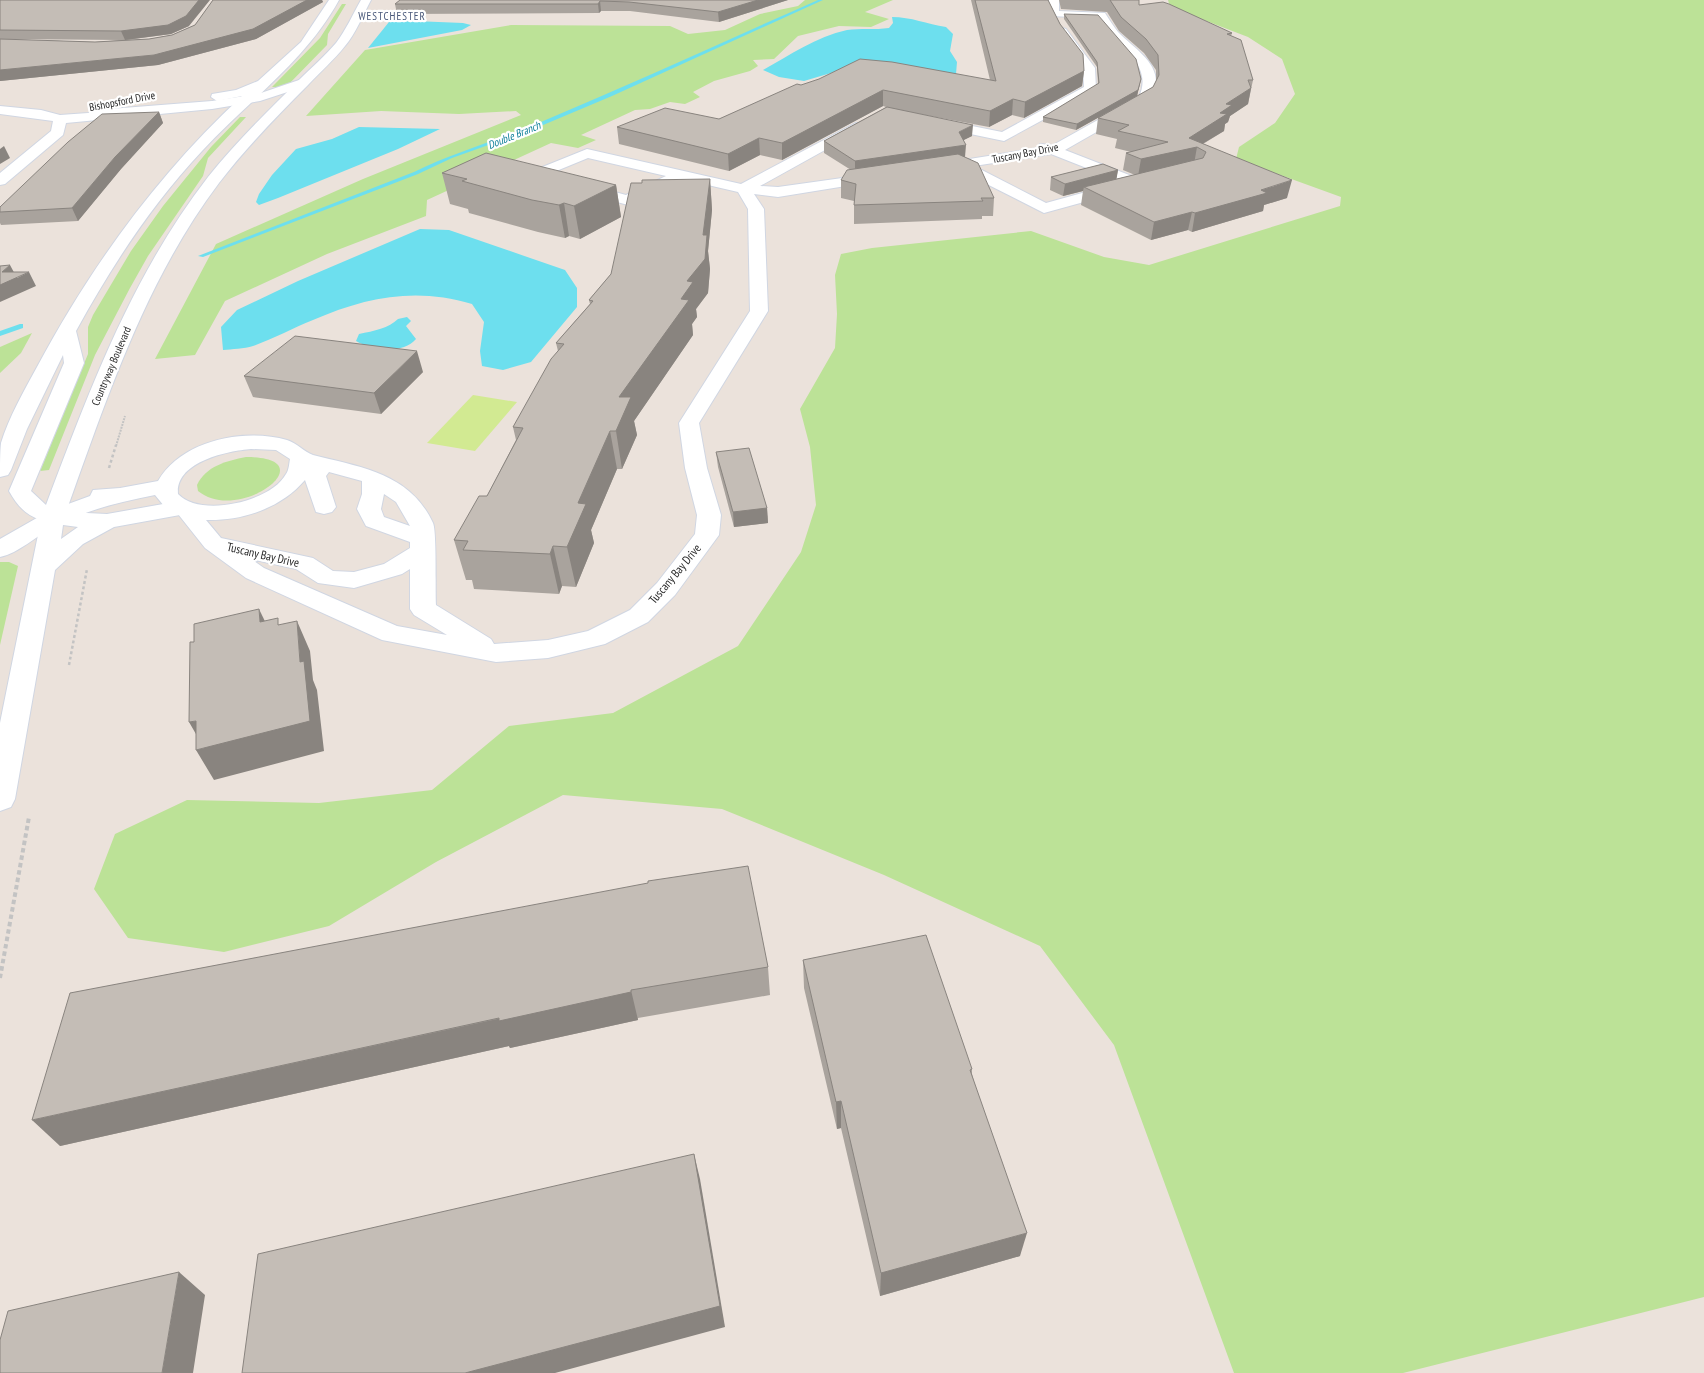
<svg xmlns="http://www.w3.org/2000/svg" width="1704" height="1373" viewBox="0 0 1704 1373" font-family="'PT Sans Narrow',sans-serif">
	<style>
		.green { fill: #bce297 }
		.pitch { fill: #d2ea92 }
		.water { fill: #6ddfee }
		.lines { fill: none; stroke-linecap: round; stroke-linejoin: round }
		.stream { fill: #6ddfee; fill-rule: evenodd }
		.street-casing { stroke: #d0d6e2; stroke-width: 2 }
		.secondary-casing { stroke: #d0d6e2; stroke-width: 2 }
		.path-far2 { stroke: #c3c3c3; stroke-width: 2; stroke-dasharray: 2 1; stroke-linecap: butt }
		.path-far1 { stroke: #c3c3c3; stroke-width: 2.5; stroke-dasharray: 3 2.5; stroke-linecap: butt }
		.path { stroke: #c3c3c3; stroke-width: 4; stroke-dasharray: 4.5 3; stroke-linecap: butt }
		.street { fill: #fff; fill-rule: evenodd }
		.secondary { fill: #fff; fill-rule: evenodd }
		.wall { fill: #a9a39d; fill-rule: evenodd }
		.shaded-wall { fill: #89847f }
		.building { fill: #c4bdb6; stroke: #89847f }
		.labels { text-anchor: middle; stroke-width: 4.5; stroke-linejoin: round; paint-order: stroke }
		.far-neighbourhood-label { font-size: 11px; letter-spacing: 1px; fill: #4a597a; stroke: #fff }
		.far-street-label { font-size: 11px; fill: #292929; stroke: #fff }
		.far-water-label { font-size: 11px; font-style: italic; fill: #0d7e99; stroke: #fff }
		.street-label { font-size: 12px; fill: #292929; stroke: #fff }
	</style>
	<rect width="100%" height="100%" fill="#ebe2db"/>
	<!-- green -->
	<g class="green">
		<path d="M805,0h88l-28,12 24,7 -18,8 -32,-1 -41,10 -24,23 -21,1 5,6 -8,5 -36,10 -21,11 7,5 -15,7 -15,-2 -20,7 -15,1 -54,25 15,5 -18,8 -27,-5 -124,57 -1,16 -99,38 -102,47 -30,54 -40,4 61,-115 147,-65 158,-64 -5,-4 -57,3 -78,-3 -75,5 59,-66 146,-25 159,1 18,8 37,-4 35,-16 38,-8z"/>
		<path d="M1168,0h536v1297l-301,76h-169l-120,-328 -74,-99 -156,-71 -162,-66 -159,-14 -127,67 -107,64 -105,26 -96,-14 -34,-49 21,-55 72,-34 132,3 113,-13 77,-64 104,-13 125,-67 63,-94 15,-47 -6,-58 -10,-38 35,-61 2,-34 -2,-39 6,-21 31,-6 159,-17 73,26 45,8 191,-59 1,-9 -105,-38 3,-12 36,-24 20,-29 -13,-35 -34,-22 -78,-30z"/>
		<path d="M342,4h4l-18,30 -1,11 -41,42h-14l48,-49z"/>
		<path d="M240,117h6l-38,41 -5,18 -55,80 -18,32 -35,67 -46,115 -9,1 48,-117v-27l5,-12 38,-64 32,-45 48,-59z"/>
		<path d="M32,333l-11,20 -21,20v-26z"/>
		<path d="M246,457c83,0 -7,68 -48,34l-1,-6c9,-19 29,-24 49,-28z"/>
		<path d="M0,562h9l9,4 -18,79z"/>
	</g>
	<!-- pitch -->
	<path class="pitch" d="M473,395l44,7 -42,49 -48,-8z"/>
	<!-- water -->
	<g class="water">
		<path d="M892,17c19,0 35,7 54,10l7,7 -3,17 7,11 -1,12 -115,-4 -37,11 -25,-4 -16,-7c27,-15 53,-33 84,-40 13,-2 28,0 42,-2l4,-5z"/>
		<path d="M414,21l49,2 8,2 -9,5 -94,18 21,-26z"/>
		<path d="M359,127l81,2 -42,20 -120,49 -19,7 -3,-3 3,-8 13,-19 24,-26 36,-10z"/>
		<path d="M420,229l29,1 116,40 12,18v19l-46,55 -28,8 -21,-4 -2,-15 4,-29 -12,-18c-56,-17 -106,-7 -159,16 -20,8 -40,19 -60,26 -9,3 -21,3 -30,4l-2,-23 16,-17 61,-29z"/>
		<path d="M407,317l4,4 -5,5 10,13c-13,16 -45,11 -60,2l3,-7c15,-3 30,-6 39,-15z"/>
	</g>
	<g class="lines">
		<!-- stream -->
		<g class="stream">
			<path d="M818,0h5l-211,96 -76,32 -84,30 -34,16 -215,83 -5,-1 216,-84c41,-20 85,-32 127,-50 93,-39 184,-81 277,-122z"/>
			<path d="M20,324h3v4l-23,8v-5z"/>
		</g>
		<defs>
			<g id="street">
				<path d="M1049,0h10v11l46,2c4,6 8,13 13,19 21,21 52,37 31,70l-84,48 77,30 2,3 -2,3 -98,27 -87,-44 -19,3 -7,-4 7,-4 100,-16 2,-4 13,1 86,-48c16,-36 -26,-51 -41,-79l-49,-2zM1051,154l71,28 -76,21 -72,-37z"/>
				<path d="M1062,28l4,1 29,39 1,21 -2,3 -90,49 -72,-15 -2,-3 2,-3 5,-1 65,13 82,-45 -1,-19 -27,-37z"/>
				<path d="M302,79l4,1 2,3 -2,3 -46,15 -48,8 -146,14 -3,12 -58,49 -5,1v-12l51,-42 2,-10 -53,-7v-8l41,4 19,5 28,-2 22,-4 102,-8 46,-7z"/>
				<path d="M856,123l5,1 2,3 -2,3 -101,56 18,1 100,-14 7,4 -2,3 -105,17 -24,-3 10,15 4,102 -69,112 8,45 14,47 -2,20 -44,60 -27,27 -43,22 -57,14 -52,4 -114,-22 -136,-62 -41,-30 -27,-34 -9,-2 -14,-17c-36,7 -69,15 -102,32 -17,9 -34,26 -53,30v-18l49,-28 41,-15 3,-6 27,-2 38,-7c24,-41 86,-53 129,-41 10,3 17,12 26,15 47,12 97,18 120,68 4,9 2,68 3,82l55,34 3,5 54,-4 40,-9 42,-21 27,-27 38,-49 2,-19 -12,-47 -6,-45 71,-112 -2,-102 -10,-17 -56,-13 -54,26 -98,-27 -2,-3 2,-3 57,-23 154,35zM588,158l78,18 -40,19 -77,-21zM251,449l25,1 14,9c-1,5 -1,11 -4,15 -15,28 -86,44 -108,20 -3,-32 49,-43 73,-45zM329,472l33,9v13l-5,15 9,17 44,16v6l-26,16 -30,8 -21,-1 -20,-13 -92,-20 -15,-18c37,1 75,-12 99,-40l11,32 8,2 8,-2 4,-5 -10,-31zM384,494l12,8 14,24 -26,-9 -3,-8zM251,559l45,10 22,14 36,5 48,-14 8,-5v40l4,6 33,20 -50,-9 -133,-58z"/>
			</g>
			<path id="secondary" d="M329,0h10c-34,62 -90,100 -137,151 -50,53 -91,116 -126,180l8,32 -53,128 15,14c43,-114 86,-230 162,-328 28,-35 59,-65 91,-97 12,-12 26,-24 37,-37 10,-13 17,-29 25,-43h10c-8,15 -15,33 -26,46 -11,14 -25,26 -37,39 -31,31 -62,63 -89,98 -74,98 -112,215 -153,329l41,2 73,-13 8,2 4,5 -4,5 -8,2 -66,12 -31,17 -28,26 -40,229 -4,8 -11,4v-88l41,-203c-16,-5 -24,-15 -32,-29l55,-128 -1,-8 -36,74 -16,41 -3,5 -8,2c0,-11 0,-25 1,-34 8,-26 23,-52 36,-76 54,-101 121,-193 205,-271l-25,5 -6,-4 1,-3 24,-4 22,-9 43,-39zM63,525l15,2 -17,12z"/>
		</defs>
		<!-- street casing -->
		<use href="#street" class="street-casing"/>
		<!-- secondary casing -->
		<use href="#secondary" class="secondary-casing"/>
		<!-- path-far2 -->
		<path class="path-far2" d="M116,446l9,-30"/>
		<!-- path-far1 -->
		<g class="path-far1">
			<path d="M109,468l7,-23"/>
			<path d="M69,665l18,-96"/>
		</g>
		<!-- path -->
		<path class="path" d="M0,978l29,-161"/>
		<!-- street -->
		<use href="#street" class="street"/>
		<!-- secondary -->
		<use href="#secondary" class="secondary"/>
	</g>
	<!-- wall -->
	<g class="wall">
		<path d="M0,0l189,26 -18,8 -44,6 22,-1 23,-4 23,-10 18,-25h109l1,2 -67,37 -98,26 -158,16zM0,39l122,1 -27,2z"/>
		<path d="M400,0h388l-69,22 -89,-11h-29l-2,2 -202,1 -2,-10z"/>
		<path d="M971,0h77l36,71 -2,15 -58,32 -12,-3 -23,12 -80,-15 63,24 -9,4 2,17 29,41 -1,18h-11v3l-128,5v-23l-13,-3v-18l10,-10 -27,-17v-12l62,-34 -3,-1 -101,54 -22,-5 -31,16 -110,-27 -2,-17 102,-8 82,-34 189,-5z"/>
		<path d="M1059,0h80v5l93,28 -1,3 22,44 -5,24 -18,12 -2,6 -3,2 -1,7 -21,13 84,54 -23,7 -1,6 -71,21 -4,-2 -37,10 -70,-35 2,-14 -20,5 -13,-6 1,-13 67,-7 -2,9 19,-4 -12,-5 3,-17 5,-1 -16,-4 2,-9 -21,-5 2,-16 55,-31 3,-6v-11l-12,-17 -25,-22 -12,-19 -46,-3z"/>
		<path d="M1064,14l77,65 -4,17 -61,34 -33,-8v-5l55,-33 -1,-17 -33,-48z"/>
		<path d="M159,112l4,11 -42,46 -43,52 -77,4 -1,-2v-16z"/>
		<path d="M442,173l174,12 5,32 -41,22 -11,-3 -4,2 -27,-6 -69,-19 -1,-4 -18,-5z"/>
		<path d="M710,179l2,31 -4,41 2,18 -2,24 -12,16 1,8 -5,7 1,11 -59,86 3,14 -15,34h-5l-26,61 3,13 -18,44 -14,-1 -3,8 -85,-5 -2,-9h-6l-12,-40 33,-44 29,-56 -3,-13 45,-76 -2,-8 34,-39 -1,-4 22,-26 31,-91z"/>
		<path d="M423,372l-42,42 -128,-17 -9,-21z"/>
		<path d="M716,452l51,56 1,15 -34,4 -16,-60z"/>
		<path d="M803,960l169,109v5l48,182 -140,40 -39,-168 -4,1 -33,-141z"/>
		<path d="M768,967l2,28 -132,23v2l-128,28 -1,-2 -449,100 10,-153z"/>
	</g>
	<!-- shaded-wall -->
	<g class="shaded-wall">
		<path d="M199,0h11l-21,26 -18,8 -46,6 -4,-9z"/>
		<path d="M307,0h15l1,2 -67,37 -98,26 -158,16v-11l154,-15z"/>
		<path d="M758,0h30l-69,22 -1,-10z"/>
		<path d="M600,1l1,10 -2,2 -1,-9z"/>
		<path d="M1084,71l-2,15 -58,32 1,-16z"/>
		<path d="M1141,79l-4,17 -61,34 1,-6z"/>
		<path d="M1251,88l-3,16 -18,12 -2,6 -3,2 -1,7 -27,16 -3,17 -56,12 3,-17 48,-21 31,-25 6,-9z"/>
		<path d="M883,90v16l-101,54v-17z"/>
		<path d="M1013,99l-1,16 -23,12 1,-16z"/>
		<path d="M159,112l4,11 -42,46 -43,52 -6,-13 43,-51z"/>
		<path d="M973,125l-1,11 -14,7 1,-11z"/>
		<path d="M759,138l1,17 -31,16 -1,-17z"/>
		<path d="M966,145l-1,12 -110,16v-12z"/>
		<path d="M4,146l6,12 -10,6v-15z"/>
		<path d="M1118,170l-2,12 -32,5 -1,4 -20,5 2,-12z"/>
		<path d="M710,179l2,31 -4,41 2,18 -2,24 -12,16 1,8 -5,7 1,11 -59,86 3,14 -15,34 -6,-38 3,-34 62,-98 22,-64z"/>
		<path d="M1292,180l-5,18 -23,7 -1,6 -71,21 3,-19z"/>
		<path d="M616,185l5,32 -41,22 -6,-33z"/>
		<path d="M564,203l5,33 -4,2 -6,-33z"/>
		<path d="M1192,212l-4,18 -37,10 3,-18z"/>
		<path d="M10,265l7,13 12,-6 7,14 -36,16v-17l2,-13z"/>
		<path d="M417,351l6,21 -42,42 -7,-21z"/>
		<path d="M610,431l7,38 -26,61 3,13 -18,44 -9,-40 11,-44z"/>
		<path d="M767,508l1,15 -34,4 -1,-15z"/>
		<path d="M553,546l9,40 -3,8 -9,-40z"/>
		<path d="M259,609l14,29 -13,-16z"/>
		<path d="M297,621l13,30 3,29 4,10 7,61 -110,29 -18,-30 8,-2 -15,-26 7,-1 104,-59z"/>
		<path d="M631,990l7,30 -128,28 -1,-2 -449,100 -28,-26z"/>
		<path d="M841,1101v27l-4,1 -1,-27z"/>
		<path d="M694,1154l6,25 25,148 -170,46h-90z"/>
		<path d="M1027,1233l-7,23 -140,40 1,-23z"/>
		<path d="M179,1272l26,23 -12,78h-31z"/>
	</g>
	<!-- building -->
	<g class="building">
		<path d="M0,0h199l-13,16 -18,9 -47,6 -121,-1z"/>
		<path d="M213,0h94l-54,29 -99,26 -154,15v-31l95,3 54,-3 23,-4 23,-10z"/>
		<path d="M400,0h358l-40,12 -89,-10 -29,-1 -2,3h-203z"/>
		<path d="M975,0h73l12,24 23,30 1,17 -59,31 -12,-3 -23,12 -107,-21 -101,53 -23,-5 -31,16 -111,-27 48,-19 54,11 78,-35 4,1 18,-6 41,-20 32,3 104,19z"/>
		<path d="M1110,0h29v5l24,-3 6,2 63,29 -5,1 14,6 12,40h-5l3,8 -25,16 6,1 -12,8 7,1 -38,24 103,42 -31,10 6,3 -72,20 -3,-1 -38,10 -70,-35 119,-29 3,-6 -9,-5 -56,12 -15,-6 42,-11 -50,-11 11,-6 -31,-7 55,-31 6,-12 -1,-20 -12,-16 -25,-22z"/>
		<path d="M1064,14l34,1 38,44 5,20 -3,11 -61,34 -34,-7 56,-34 -2,-21z"/>
		<path d="M887,107l86,18 -14,7 7,13 -111,16 -31,-20z"/>
		<path d="M159,112l-44,45 -43,51 -72,4v-5l68,-65 34,-28z"/>
		<path d="M486,153l130,32 -42,21 -10,-3 -5,2 -27,-5 -70,-19 5,-2 -25,-6z"/>
		<path d="M958,154l20,9 16,35h-13l2,3 -129,4 2,-21 -15,-4 6,-10z"/>
		<path d="M1103,164l15,6 -53,14 -14,-7z"/>
		<path d="M710,179l-7,56h4l-2,24 -18,22 6,1 -12,17 8,1 -70,97h12l-15,34h-6l-32,72 8,1 -19,43 -14,-1 -3,8 -87,-4 5,-9 -14,-1 25,-44h8l36,-68 -10,-1 38,-68 13,-15 -8,-1 37,-42 -4,-1 22,-26 20,-91h11v-3z"/>
		<path d="M10,265l-8,7h27l-29,13v-19z"/>
		<path d="M295,336l122,15 -43,42 -130,-17z"/>
		<path d="M749,448l18,60 -34,4 -17,-60z"/>
		<path d="M259,609l1,13 18,-4v7l19,-4 3,41 4,-1 6,60 -114,29v-29l-7,1 1,-80h4v-18z"/>
		<path d="M748,866l20,101 -137,23v2l-132,29v-3l-467,102 38,-127 578,-110v-2z"/>
		<path d="M926,935l46,134 -2,1 57,163 -146,40 -40,-172 -5,1 -33,-142z"/>
		<path d="M694,1154l26,152 -255,67h-223l16,-119z"/>
		<path d="M179,1272l-17,101h-162v-33l8,-29z"/>
	</g>
	<g class="labels">
		<!-- far-neighbourhood labels -->
		<g class="far-neighbourhood-label">
			<text x="392" y="20">WESTCHESTER</text>
		</g>
		<!-- far-street labels -->
		<g class="far-street-label">
			<text transform="translate(122 101) rotate(-11)" y="4">Bishopsford Drive</text>
			<text transform="translate(1025 153) rotate(-11)" y="4">Tuscany Bay Drive</text>
			<text transform="translate(111 366) rotate(-67)" y="4">Countryway Boulevard</text>
		</g>
		<!-- far-water labels -->
		<g class="far-water-label">
			<text transform="translate(514 135) rotate(-22)" y="4">Double Branch</text>
		</g>
		<!-- street labels -->
		<g class="street-label">
			<text transform="translate(263 555) rotate(13)" y="4">Tuscany Bay Drive</text>
			<text transform="translate(675 574) rotate(-50)" y="4">Tuscany Bay Drive</text>
		</g>
	</g>
</svg>
